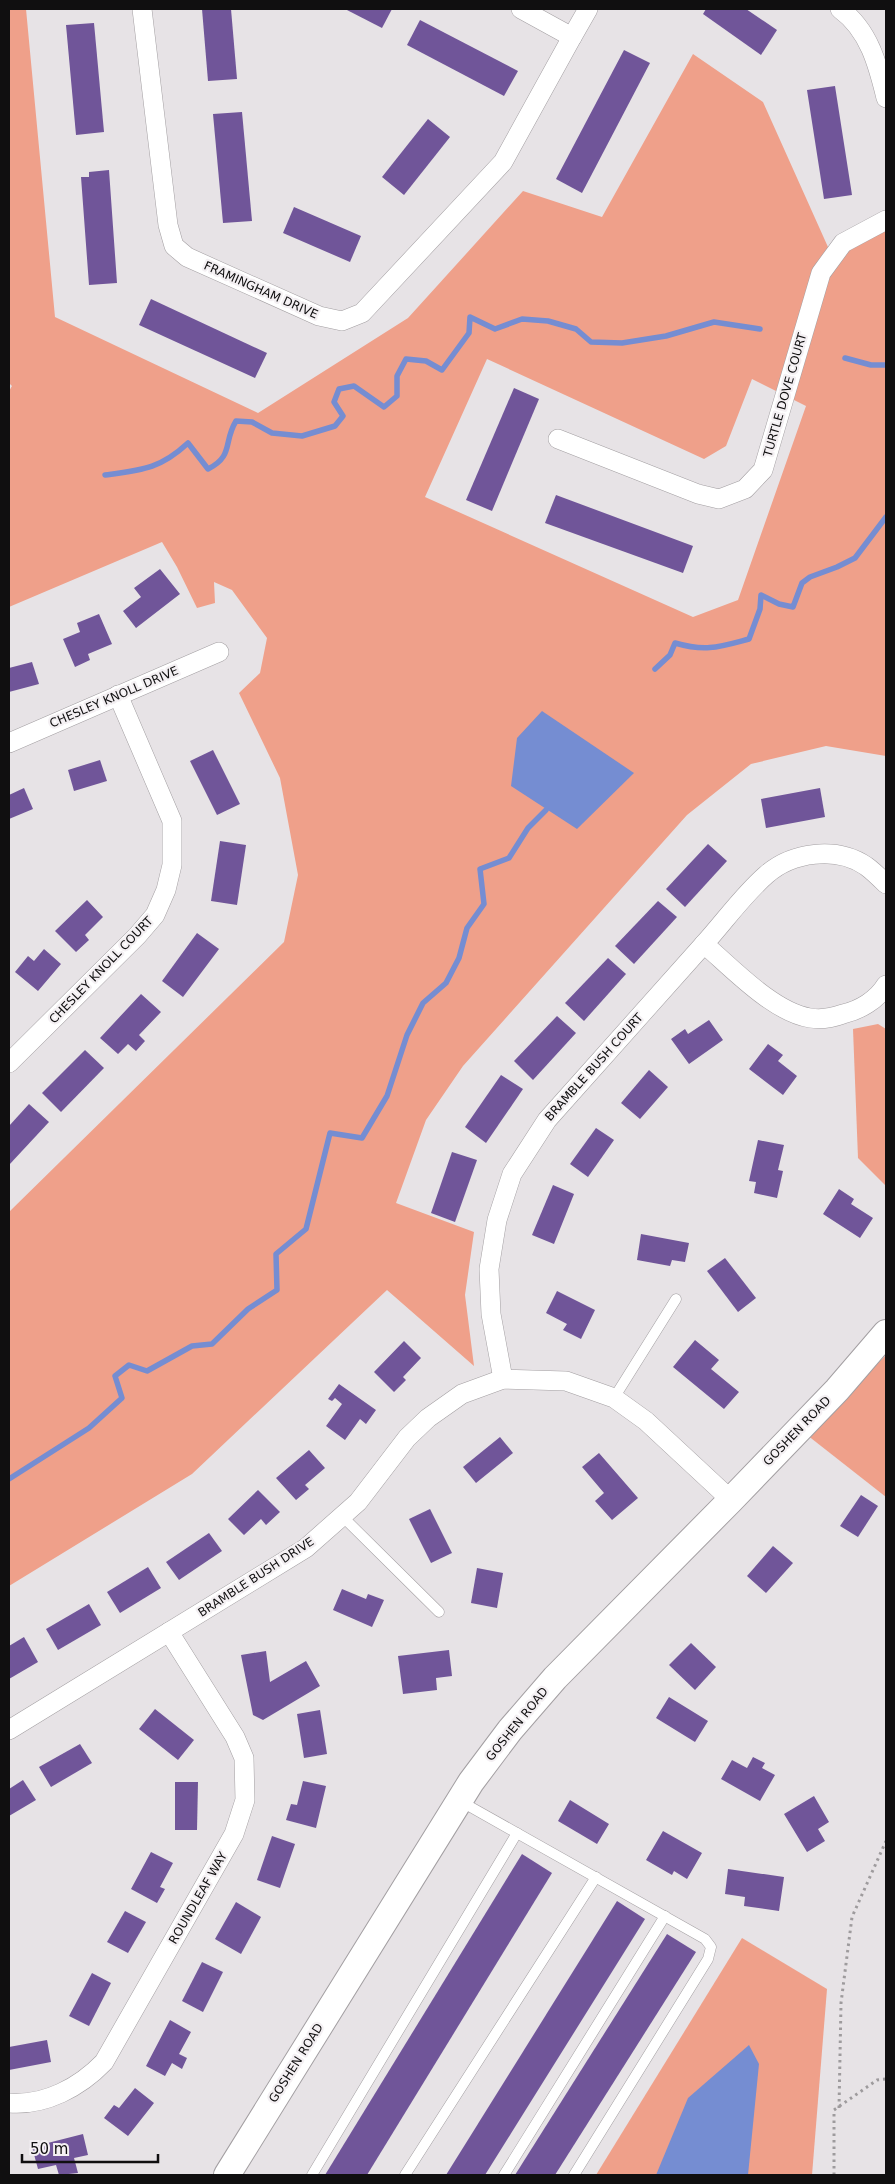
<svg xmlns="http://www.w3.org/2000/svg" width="895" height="2184" viewBox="0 0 895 2184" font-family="'DejaVu Sans',sans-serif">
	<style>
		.green { fill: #efa08a; fill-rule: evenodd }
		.water { fill: #758dd2 }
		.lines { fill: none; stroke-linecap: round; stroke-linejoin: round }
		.stream { stroke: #758dd2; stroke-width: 5.5 }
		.building { fill: #705599 }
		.lane-casing { stroke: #a39fa2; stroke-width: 11 }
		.street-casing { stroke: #a39fa2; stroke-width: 20 }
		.secondary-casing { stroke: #a39fa2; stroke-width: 28 }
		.path { stroke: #9e9b9d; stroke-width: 3; stroke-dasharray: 2.5 4; stroke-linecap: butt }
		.lane { stroke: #fff; stroke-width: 10 }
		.street { stroke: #fff; stroke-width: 19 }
		.secondary { stroke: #fff; stroke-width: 26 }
		.labels { text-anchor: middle; stroke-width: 4.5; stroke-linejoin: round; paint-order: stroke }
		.street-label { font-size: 12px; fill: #100f10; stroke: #f4f0f3 }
	</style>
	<rect width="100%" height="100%" fill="#e7e3e6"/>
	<!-- green -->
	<g class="green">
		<path d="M9,9h17l29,308 203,96 150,-95 115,-127 79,26 91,-163 70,48 69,154 54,-36v536l-60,-10 -75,18 -64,51 -224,251 -37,54 -30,83 78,29 -9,63 9,71 -87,-76 -195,184 -183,112v-374l275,-270 14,-67 -18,-97 -41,-85 21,-20 7,-35 -35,-48 -18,-8 1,21 -18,5 -20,-41 -15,-25 -153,65v-216l3,-5 -3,-3zM487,359l217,100 22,-13 26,-67 54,27 -68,194 -45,17 -268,-120z"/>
		<path d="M878,1024l8,5v157l-28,-28 -5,-129z"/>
		<path d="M886,1355v142l-79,-62z"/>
		<path d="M742,1938l85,51 -15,186h-216z"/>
	</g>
	<!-- water -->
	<g class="water">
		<path d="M542,711l92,62 -57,56 -66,-43 6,-48z"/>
		<path d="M749,2045l10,19 -11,111h-92l32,-77z"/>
	</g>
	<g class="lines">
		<!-- stream -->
		<g class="stream">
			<path d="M845,358l26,7h15"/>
			<path d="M105,475c37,-5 55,-6 83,-32l20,26c26,-13 15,-27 28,-48l16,1 20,11 30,3 33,-10 8,-10 -9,-14 5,-13 15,-3 30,21 13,-11v-20l9,-17 20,2 16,9 27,-37 1,-16 25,12 27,-10 26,2 28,8 15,13 31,1 44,-7 48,-14 46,7"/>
			<path d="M655,669l15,-14 5,-12c31,9 44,4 74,-4l11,-30 1,-14 18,9 14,3 9,-24 8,-6 27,-10 18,-9 31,-41"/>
			<path d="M9,1479l80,-51 33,-30 -7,-22 14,-11 18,6 45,-25 20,-2 36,-35 29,-19 -1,-36 30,-25 24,-96 32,5 25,-42 20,-61 16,-32 23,-20 13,-25 8,-30 17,-24 -4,-35 29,-11 19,-30 18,-18"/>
		</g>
	</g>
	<!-- building -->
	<g class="building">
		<path d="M202,9h29l6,70 -29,2z"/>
		<path d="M345,9h47l-10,19z"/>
		<path d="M706,9h40l31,21 -16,25 -58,-41z"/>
		<path d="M420,20l98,51 -14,25 -97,-51z"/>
		<path d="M94,23l10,109 -28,3 -10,-110z"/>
		<path d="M624,50l26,13 -68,130 -26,-14z"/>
		<path d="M835,86l17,109 -28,4 -17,-109z"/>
		<path d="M242,112l10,109 -29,2 -10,-109z"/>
		<path d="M428,119l22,18 -46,58 -22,-18z"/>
		<path d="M109,170l8,113 -28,2 -8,-108h8v-5z"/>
		<path d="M294,207l67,29 -11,26 -67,-29z"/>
		<path d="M151,299l116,54 -12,25 -116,-53z"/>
		<path d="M514,388l25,11 -47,112 -26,-11z"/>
		<path d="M556,495l137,51 -10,27 -138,-50z"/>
		<path d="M160,569l20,25 -44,34 -13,-17 18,-14 -7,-9z"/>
		<path d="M99,614l13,30 -24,10 2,6 -15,7 -12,-28 17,-7 -3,-9z"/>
		<path d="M32,662l7,22 -30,8v-24z"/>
		<path d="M213,750l27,54 -23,11 -27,-54z"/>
		<path d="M100,760l7,21 -33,10 -6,-21z"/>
		<path d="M24,788l9,21 -24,10v-24z"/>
		<path d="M820,788l5,29 -59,11 -5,-29z"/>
		<path d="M220,841l26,4 -9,60 -26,-4z"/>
		<path d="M708,844l19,17 -42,46 -19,-18z"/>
		<path d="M87,900l16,17 -18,18 4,5 -13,12 -21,-21z"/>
		<path d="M658,901l19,16 -43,47 -19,-18z"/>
		<path d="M197,933l22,16 -36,48 -21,-16z"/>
		<path d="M44,949l17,15 -23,27 -23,-19 13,-16 6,5z"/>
		<path d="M608,958l18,16 -42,47 -19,-18z"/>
		<path d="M141,994l20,18 -22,23 6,6 -9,10 -8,-7 -10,10 -18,-16z"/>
		<path d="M557,1016l19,17 -43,47 -19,-19z"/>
		<path d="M709,1020l14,20 -34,24 -18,-25 14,-10 3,5z"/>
		<path d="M768,1044l15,11 -5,6 19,15 -14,19 -34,-26z"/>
		<path d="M85,1050l19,18 -43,44 -19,-19z"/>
		<path d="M649,1070l19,17 -28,32 -19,-16z"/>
		<path d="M501,1075l22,14 -37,54 -21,-16z"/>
		<path d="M29,1104l20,18 -40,43v-39z"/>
		<path d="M596,1128l18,12 -26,37 -18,-13z"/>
		<path d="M758,1140l26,5 -6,25 5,1 -6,27 -23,-5 2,-11 -7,-1z"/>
		<path d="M452,1152l25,8 -22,62 -24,-9z"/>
		<path d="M553,1185l21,9 -20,50 -22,-9z"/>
		<path d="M839,1189l15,10 -3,5 22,14 -13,20 -37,-24z"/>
		<path d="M641,1234l48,9 -4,19 -13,-2 -2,6 -33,-6z"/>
		<path d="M725,1258l31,40 -18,14 -31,-41z"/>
		<path d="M557,1291l38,19 -14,29 -18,-9 4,-6 -21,-11z"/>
		<path d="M695,1340l24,20 -8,9 28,23 -15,17 -51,-42z"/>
		<path d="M404,1341l17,17 -18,19 3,3 -12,12 -20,-20z"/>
		<path d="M339,1384l37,26 -10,14 -6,-5 -15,21 -19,-14 16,-22 -7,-6 -3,3 -4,-2z"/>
		<path d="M500,1437l13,16 -37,30 -13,-16z"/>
		<path d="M309,1450l16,18 -20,17 4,4 -13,11 -20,-22z"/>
		<path d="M599,1453l39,45 -26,22 -17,-19 9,-8 -22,-26z"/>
		<path d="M258,1490l22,22 -14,13 -5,-6 -17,16 -16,-16z"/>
		<path d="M861,1495l17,11 -20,31 -18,-11z"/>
		<path d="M430,1509l22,44 -21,10 -22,-44z"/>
		<path d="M209,1533l13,18 -43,29 -13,-18z"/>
		<path d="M773,1546l20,17 -27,30 -19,-17z"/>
		<path d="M148,1567l13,21 -41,25 -13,-21z"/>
		<path d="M477,1568l26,5 -6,35 -26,-5z"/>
		<path d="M342,1589l24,10 2,-5 16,6 -12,27 -39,-17z"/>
		<path d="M89,1604l12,21 -43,25 -12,-21z"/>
		<path d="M24,1637l14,25 -29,17v-33z"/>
		<path d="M691,1643l25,24 -21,23 -26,-25z"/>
		<path d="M449,1650l3,26 -16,2 1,12 -34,4 -5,-38z"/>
		<path d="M266,1651l4,31 36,-21 14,25 -57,34 -10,-5 -12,-60z"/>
		<path d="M669,1697l39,24 -13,21 -39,-24z"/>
		<path d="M155,1709l39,31 -16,20 -39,-31z"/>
		<path d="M320,1710l7,44 -23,4 -7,-44z"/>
		<path d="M80,1744l12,19 -41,24 -12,-20z"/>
		<path d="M753,1757l12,6 -3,5 13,7 -15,26 -39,-22 11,-19 15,8z"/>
		<path d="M23,1780l13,20 -27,16v-27z"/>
		<path d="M303,1781l23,5 -10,42 -30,-8 5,-16 6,1z"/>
		<path d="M175,1782h23l-1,48h-22z"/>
		<path d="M814,1796l15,26 -11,7 7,12 -18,11 -23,-38z"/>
		<path d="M570,1800l39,24 -12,20 -39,-23z"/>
		<path d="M663,1831l39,22 -15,26 -13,-8 -2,4 -26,-15z"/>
		<path d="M272,1836l23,8 -15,44 -23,-8z"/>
		<path d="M151,1852l22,11 -13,24 5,2 -8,14 -26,-14z"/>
		<path d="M522,1854l30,19 -185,302h-42z"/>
		<path d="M728,1869l56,8 -5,34 -35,-5 1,-9 -20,-3z"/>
		<path d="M617,1901l28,18 -160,256h-39z"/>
		<path d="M236,1902l25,15 -20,37 -26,-15z"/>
		<path d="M125,1911l21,11 -18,31 -21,-11z"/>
		<path d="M667,1934l29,18 -141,223h-40z"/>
		<path d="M202,1962l21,10 -20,40 -21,-11z"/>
		<path d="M92,1973l19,10 -22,43 -20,-10z"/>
		<path d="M170,2020l21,12 -12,22 8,4 -5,11 -10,-6 -7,13 -19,-10z"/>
		<path d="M47,2040l4,22 -42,8v-23z"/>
		<path d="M135,2088l19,15 -26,33 -24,-18 10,-13 5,3z"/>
		<path d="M83,2134l5,21 -14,3 4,15 -19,2 -3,-10 -18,4 -6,-22z"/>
	</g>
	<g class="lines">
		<defs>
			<g id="lane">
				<path d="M614,1398l62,-99"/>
				<path d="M342,1516l97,96"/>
				<path d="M460,1801l245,138 6,8 -3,12 -134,216"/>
				<path d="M312,2175l205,-342"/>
				<path d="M405,2175l191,-298"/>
				<path d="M504,2175l161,-259"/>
			</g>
			<g id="street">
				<path d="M142,9l26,216 6,21 13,11 132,59 23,5 20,-8 141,-151 69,-125 -51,-28"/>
				<path d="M840,9c29,21 38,56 46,89"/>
				<path d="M572,37l16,-28"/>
				<path d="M558,439l140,55 21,5 26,-10 18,-19 58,-197 22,-30 43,-23"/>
				<path d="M9,743l210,-91"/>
				<path d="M886,884c-6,-6 -13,-13 -20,-18 -30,-20 -74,-14 -100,9 -23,20 -42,47 -62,69 28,24 69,68 106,74 12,2 22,0 33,-4 17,-4 34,-14 43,-29"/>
				<path d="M9,1063l128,-127 18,-21 11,-25 6,-25v-44l-54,-126"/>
				<path d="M503,1379l-12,-65 -2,-45 8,-49 15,-46 35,-54 157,-176"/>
				<path d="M9,1730l297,-182 52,-46 49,-64 21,-20 34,-24 41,-15 63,2 48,17 32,23 85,79"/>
				<path d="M9,2103c36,3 71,-16 95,-41l130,-228 11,-34 -1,-42 -9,-21 -66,-105"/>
			</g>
			<path id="secondary" d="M227,2175l244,-393 39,-52 45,-52 176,-178 106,-110 49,-57"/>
		</defs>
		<!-- lane casing -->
		<use href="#lane" class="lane-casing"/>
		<!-- street casing -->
		<use href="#street" class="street-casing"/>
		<!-- secondary casing -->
		<use href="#secondary" class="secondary-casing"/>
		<!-- path -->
		<g class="path">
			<path d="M839,2108l2,-105 11,-86 34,-76"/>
			<path d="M834,2175v-65l43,-30 9,-1"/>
		</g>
		<!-- lane -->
		<use href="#lane" class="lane"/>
		<!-- street -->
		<use href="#street" class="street"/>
		<!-- secondary -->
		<use href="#secondary" class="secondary"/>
	</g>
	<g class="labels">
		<!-- street labels -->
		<g class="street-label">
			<text transform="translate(261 290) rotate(24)" y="4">FRAMINGHAM DRIVE</text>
			<text transform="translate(785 395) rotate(-74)" y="4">TURTLE DOVE COURT</text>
			<text transform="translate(114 697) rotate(-23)" y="4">CHESLEY KNOLL DRIVE</text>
			<text transform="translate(101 970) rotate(-46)" y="4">CHESLEY KNOLL COURT</text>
			<text transform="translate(594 1067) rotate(-48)" y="4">BRAMBLE BUSH COURT</text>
			<text transform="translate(797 1431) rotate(-46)" y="4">GOSHEN ROAD</text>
			<text transform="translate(256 1577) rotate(-33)" y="4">BRAMBLE BUSH DRIVE</text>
			<text transform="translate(517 1724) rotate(-51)" y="4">GOSHEN ROAD</text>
			<text transform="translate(198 1898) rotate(-60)" y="4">ROUNDLEAF WAY</text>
			<text transform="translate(296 2063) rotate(-58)" y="4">GOSHEN ROAD</text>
		</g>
	</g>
	<!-- border -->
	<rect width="895" height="2184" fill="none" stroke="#100f10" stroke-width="20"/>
	<!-- scale -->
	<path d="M22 2154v8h136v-8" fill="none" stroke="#100f10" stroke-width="2.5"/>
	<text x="30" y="2154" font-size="15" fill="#100f10" stroke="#f4f0f3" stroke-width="4" paint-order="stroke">50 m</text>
</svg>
